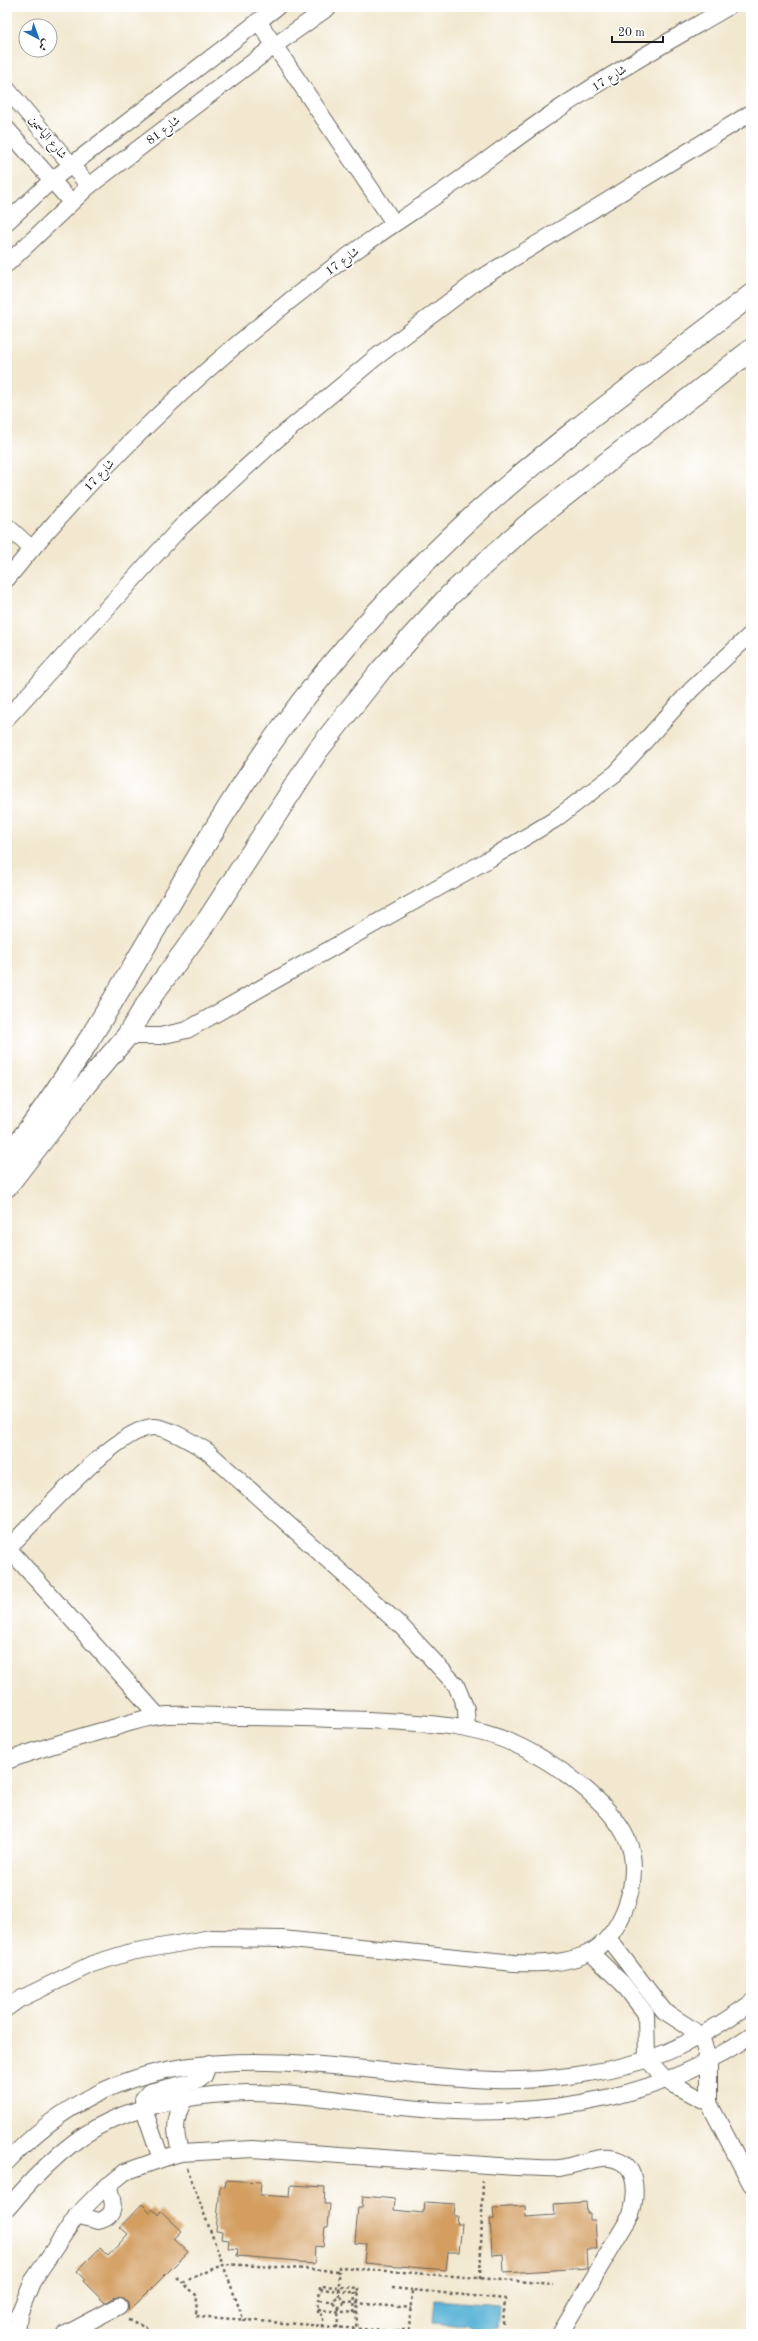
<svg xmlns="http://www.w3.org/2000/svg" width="758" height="2341" viewBox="0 0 758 2341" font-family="'Old Standard TT',Amiri,serif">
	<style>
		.water { fill: #5ab4d7; stroke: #3b687a }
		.building { fill: #d39e60 }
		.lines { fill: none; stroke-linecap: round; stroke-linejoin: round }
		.minor-casing { stroke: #67635b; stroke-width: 18 }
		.major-casing { stroke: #67635b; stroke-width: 23 }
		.path { stroke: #67635b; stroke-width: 2.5; stroke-dasharray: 3 3; stroke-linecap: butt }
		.minor { stroke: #fff; stroke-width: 16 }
		.major { stroke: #fff; stroke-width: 21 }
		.labels { text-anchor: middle; stroke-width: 3.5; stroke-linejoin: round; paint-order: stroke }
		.street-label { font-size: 12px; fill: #1c1c1c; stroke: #fff }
	</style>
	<rect width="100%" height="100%" fill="#fff"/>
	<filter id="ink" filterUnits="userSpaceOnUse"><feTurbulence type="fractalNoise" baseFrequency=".025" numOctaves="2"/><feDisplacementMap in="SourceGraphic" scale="8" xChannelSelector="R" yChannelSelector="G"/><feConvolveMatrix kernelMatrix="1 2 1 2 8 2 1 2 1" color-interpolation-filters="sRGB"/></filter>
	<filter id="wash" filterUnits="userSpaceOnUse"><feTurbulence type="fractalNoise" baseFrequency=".012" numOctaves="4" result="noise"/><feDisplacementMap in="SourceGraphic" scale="16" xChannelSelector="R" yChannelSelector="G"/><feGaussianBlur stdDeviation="0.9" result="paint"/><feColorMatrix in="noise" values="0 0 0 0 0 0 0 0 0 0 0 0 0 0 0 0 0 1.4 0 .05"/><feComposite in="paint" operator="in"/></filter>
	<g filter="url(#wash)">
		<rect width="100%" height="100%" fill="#f2e8d0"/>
		<!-- water -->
		<path class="water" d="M434,2300l65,5 -2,23h-6l-3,6h-15l-3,-8 -38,-3z"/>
		<g id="blocks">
			<!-- building -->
			<g class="building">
				<path d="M226,2180l35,2 -1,13 30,2 1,-12 34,2 -1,17h6l-2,23h-3l-2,20 -8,-1 -1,18 -15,-1v-2l-62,-5 1,-7 -10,-1 1,-8 -8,-1 1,-7 -6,-1 4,-45 5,1z"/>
				<path d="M363,2196l32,3 -1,11 29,3 1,-11 31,2 -1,12h4l-1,8h5l-3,28h-11l-2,18 -82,-7 2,-19 -11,-1 3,-36h4z"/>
				<path d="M586,2202l1,11h3v7h5l2,29h-11l1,19 -83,5 -1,-19 -11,1 -2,-36h4l-1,-11 32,-2 1,11 29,-2 -1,-11z"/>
				<path d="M142,2204l8,8 3,-3 5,6 3,-4 21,20 -8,8 14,13 -59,59 -1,-9 -4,-4 -9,-1 -10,6 -22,-22 2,-2 -8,-8 23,-23 8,8 20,-22 -8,-7z"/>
			</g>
		</g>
	</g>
	<g filter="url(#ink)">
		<use href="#blocks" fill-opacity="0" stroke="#67635b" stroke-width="1"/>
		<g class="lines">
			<defs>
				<g id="minor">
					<path d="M258,21l136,202"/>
					<path d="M7,89l82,97"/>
					<path d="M7,129l64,73"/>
					<path d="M7,222l45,-42 225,-173"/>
					<path d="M7,264l82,-78 185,-140 55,-39"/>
					<path d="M7,526l25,23"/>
					<path d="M7,579c95,-118 208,-223 329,-314 42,-32 87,-59 130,-90 23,-16 45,-33 68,-49 62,-44 129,-81 194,-119"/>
					<path d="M7,718l173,-190 95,-87 100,-83 103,-78 273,-167"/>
					<path d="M127,1036h33l27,-6 304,-172 63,-38 62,-47 76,-84 59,-55"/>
					<path d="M8,1548l150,168"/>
					<path d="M7,1549c29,-28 110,-122 147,-122 14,0 41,17 53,24l195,176 54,58 10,24 1,19"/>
					<path d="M7,1761c36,-14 72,-24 109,-34 13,-4 28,-9 42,-11 24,-4 58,1 83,1 43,0 85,2 128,3 52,3 105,3 154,28 36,18 86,53 104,91 17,35 -4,99 -40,115 -24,10 -47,10 -73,9l-232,-24 -71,-1 -80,14 -39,12 -74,36 -11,8"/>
					<path d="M608,1938l56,73 37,24 8,28v40l42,81"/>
					<path d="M590,1952l33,32 23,30 1,45 20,22 42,22"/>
					<path d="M181,2153c-7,-20 -7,-34 3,-53"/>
					<path d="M161,2159l-17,-50 -1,-10 6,-7 50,-12 5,-4 5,-13"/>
					<path d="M7,2162c139,-150 309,-89 487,-82 53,2 134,-9 182,-32 26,-12 51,-28 75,-45"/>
					<path d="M7,2209c27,-33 63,-70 102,-88 40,-19 98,-28 141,-28 68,0 136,16 204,18 103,4 211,-15 297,-76"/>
					<path d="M77,2215l21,6c21,-5 15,-21 10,-36"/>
					<path d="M17,2334l2,-20 13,-32 45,-67 23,-23 25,-20 45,-16 11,-3 71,-4 264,18c14,0 29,2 43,1 15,-2 37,-12 51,-10 29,4 27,36 21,57l-71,119"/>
					<path d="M66,2334l53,-28"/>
				</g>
				<g id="major">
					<path d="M7,1158c105,-134 174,-291 274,-429 58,-79 125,-152 198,-218 86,-77 181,-145 272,-216"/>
					<path d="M7,1186l79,-102 41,-48 26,-42 56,-76 109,-168 63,-80 69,-75 76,-69 225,-176"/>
				</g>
			</defs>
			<!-- minor casing -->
			<use href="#minor" class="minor-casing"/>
			<!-- major casing -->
			<use href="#major" class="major-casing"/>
			<!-- path -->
			<g class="path">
				<path d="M187,2168l57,153"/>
				<path d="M177,2277l20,19 -1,20 202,16v2"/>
				<path d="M480,2279l3,-98"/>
				<path d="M183,2282l41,-18 115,7v-4l214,17"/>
				<path d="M392,2288l20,2"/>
				<path d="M320,2289l39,4"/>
				<circle cx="339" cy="2302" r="5"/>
				<path d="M339,2297v-26"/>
				<path d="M320,2300l14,2"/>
				<path d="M344,2302l67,6"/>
				<path d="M318,2310l39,3"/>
				<path d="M354,2313l1,-21"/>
				<path d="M128,2320l17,6 7,8"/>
				<path d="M323,2327v-12l-5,-1 2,-28 39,2 -3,41"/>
				<path d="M337,2328l2,-21"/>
				<path d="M398,2332l1,-3h10l3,-39 93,9 -2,25"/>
				<path d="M363,2334l1,-4"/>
			</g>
			<!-- minor -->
			<use href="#minor" class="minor"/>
			<!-- major -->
			<use href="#major" class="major"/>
		</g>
	</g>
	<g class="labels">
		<!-- street labels -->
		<g class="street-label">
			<text transform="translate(609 78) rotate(-32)" y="4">شارع 17</text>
			<text transform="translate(163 130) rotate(-37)" y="4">شارع 81</text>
			<text transform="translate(48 137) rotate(50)" y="4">شارع الياسمين</text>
			<text transform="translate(342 261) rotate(-36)" y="4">شارع 17</text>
			<text transform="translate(99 475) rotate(-47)" y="4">شارع 17</text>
		</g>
	</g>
	<!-- margin -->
	<rect width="758" height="2341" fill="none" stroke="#fff" stroke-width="24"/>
	<!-- north arrow -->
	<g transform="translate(38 38) rotate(139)"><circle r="19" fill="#ffffff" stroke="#a4a4a4"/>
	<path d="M0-3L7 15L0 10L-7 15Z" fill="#1f6fb2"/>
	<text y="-6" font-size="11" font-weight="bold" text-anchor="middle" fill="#1c1c1c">ش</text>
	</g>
	<!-- scale -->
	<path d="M612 36v6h51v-6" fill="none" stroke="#1c1c1c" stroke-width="2"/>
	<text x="618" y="36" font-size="12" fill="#1c1c1c" stroke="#ffffff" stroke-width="3" paint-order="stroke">20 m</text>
</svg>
